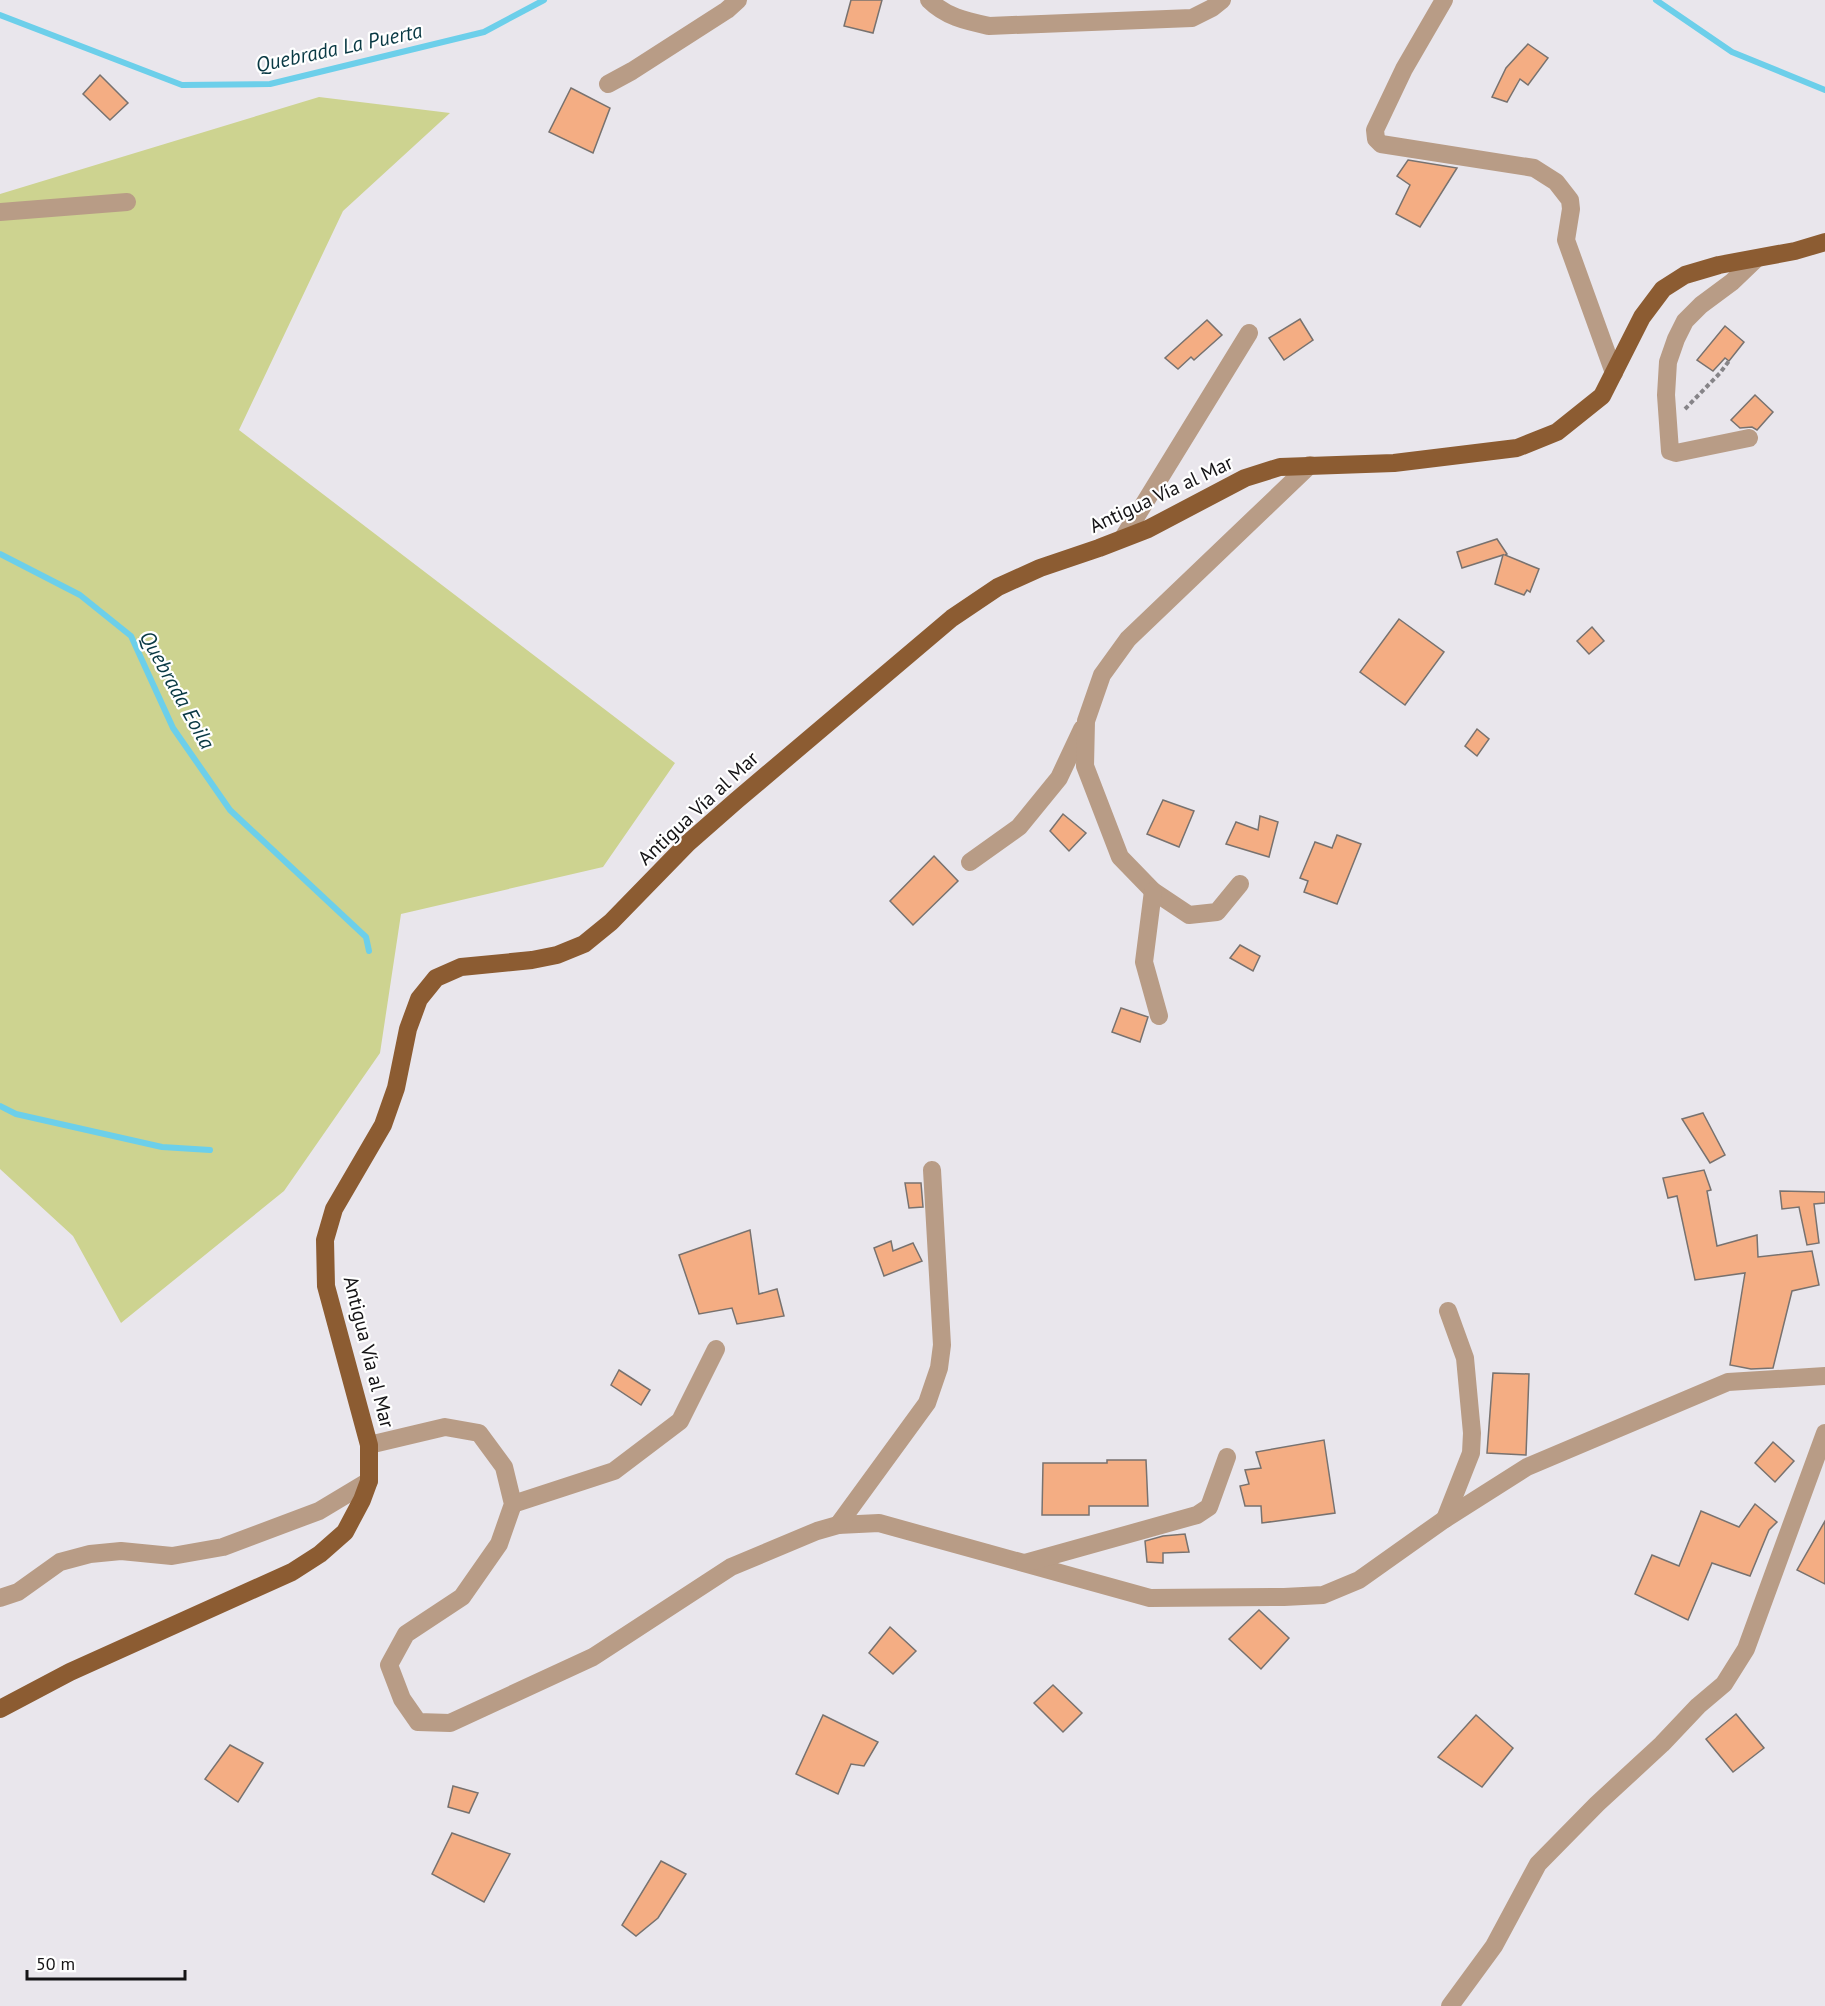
<svg xmlns="http://www.w3.org/2000/svg" width="1825" height="2006" viewBox="0 0 1825 2006" font-family="'PT Sans',sans-serif">
	<style>
		.green { fill: #cdd390 }
		.lines { fill: none; stroke-linecap: round; stroke-linejoin: round }
		.stream { stroke: #6ccfea; stroke-width: 6 }
		.building { fill: #f4ad83; stroke: #78726f; stroke-width: 1.5 }
		.path { stroke: #868488; stroke-width: 4; stroke-dasharray: 4.5 3; stroke-linecap: butt }
		.minor { stroke: #b89c86; stroke-width: 18 }
		.major { stroke: #8c5c32; stroke-width: 18 }
		.labels { text-anchor: middle; stroke-width: 4.5; stroke-linejoin: round; paint-order: stroke }
		.street-label { font-size: 20px; fill: #151416; stroke: #fff }
		.water-label { font-size: 21px; font-style: italic; fill: #093944; stroke: #fff }
	</style>
	<rect width="100%" height="100%" fill="#e9e6ec"/>
	<!-- green -->
	<path class="green" d="M319,97l131,16 -107,98 -104,219 436,333 -72,104 -202,47 -21,139 -96,138 -163,132 -48,-87 -73,-67v-975z"/>
	<g class="lines">
		<!-- stream -->
		<g class="stream">
			<path d="M1656,0l76,52 93,38"/>
			<path d="M0,15l182,70 88,-1 214,-52 60,-32"/>
			<path d="M0,554l80,41 51,41 42,92 57,82 136,127 3,14"/>
			<path d="M0,1106l16,8 146,33 48,3"/>
		</g>
	</g>
	<!-- building -->
	<g class="building">
		<path d="M851,0h31l-9,33 -29,-7z"/>
		<path d="M1528,44l20,14 -20,27 -8,-6 -13,23 -15,-5 14,-29z"/>
		<path d="M100,75l28,28 -18,17 -27,-26z"/>
		<path d="M571,88l39,20 -17,45 -44,-21z"/>
		<path d="M1408,160l49,8 -37,59 -24,-13 14,-29 -13,-9z"/>
		<path d="M1300,319l13,21 -29,20 -15,-22z"/>
		<path d="M1207,320l15,15 -28,25 -3,-3 -13,12 -13,-11z"/>
		<path d="M1725,326l19,16 -15,19 -4,-3 -12,13 -16,-11z"/>
		<path d="M1755,395l18,17 -16,18 -5,-3 -12,1 -9,-8z"/>
		<path d="M1497,539l10,15 -2,1 34,14 -9,23 -3,-2 -3,5 -29,-11 8,-29 -41,13 -5,-16z"/>
		<path d="M1399,619l45,33 -39,53 -45,-33z"/>
		<path d="M1592,627l12,14 -15,13 -12,-13z"/>
		<path d="M1477,729l12,10 -12,17 -12,-10z"/>
		<path d="M1163,800l31,11 -15,36 -32,-13z"/>
		<path d="M1063,814l23,19 -17,18 -19,-20z"/>
		<path d="M1260,816l18,6 -9,35 -43,-13 10,-22 22,8z"/>
		<path d="M1337,835l24,9 -24,60 -33,-12 4,-11 -8,-3 15,-36 17,6z"/>
		<path d="M934,856l24,25 -45,44 -23,-24z"/>
		<path d="M1240,945l20,11 -7,15 -23,-13z"/>
		<path d="M1121,1008l27,9 -8,25 -28,-10z"/>
		<path d="M1703,1113l22,42 -15,8 -28,-44z"/>
		<path d="M1704,1170l7,20 -4,1 10,55 40,-11 1,22 54,-6 7,34 -27,6 -19,77 -22,1 -21,-4 15,-92 -50,7 -18,-84 -9,2 -5,-20z"/>
		<path d="M905,1183h16l2,24 -14,1z"/>
		<path d="M1780,1191l45,1v11l-11,1 5,39 -12,2 -8,-38 -17,2z"/>
		<path d="M750,1230l9,64 18,-5 7,27 -47,8 -5,-16 -33,6 -20,-59z"/>
		<path d="M891,1241l2,10 20,-8 9,18 -38,15 -10,-28z"/>
		<path d="M619,1370l31,20 -9,15 -30,-20z"/>
		<path d="M1493,1373l36,1 -3,81 -39,-2z"/>
		<path d="M1324,1440l11,73 -73,10 -1,-17h-16l-5,-20 9,-2 -4,-14 16,-2 -5,-16z"/>
		<path d="M1773,1442l21,19 -19,21 -20,-19z"/>
		<path d="M1107,1460h39l2,46h-59v9h-47l1,-52h64z"/>
		<path d="M1755,1504l22,18 -8,8 -19,46 -38,-13 -24,57 -53,-26 17,-39 27,11 22,-55 38,16z"/>
		<path d="M1825,1521v63l-28,-14z"/>
		<path d="M1185,1534l4,18 -26,1v10l-16,-1 -2,-21 18,-5z"/>
		<path d="M1259,1610l30,28 -28,31 -32,-30z"/>
		<path d="M890,1627l26,24 -23,23 -24,-21z"/>
		<path d="M1053,1685l29,28 -19,19 -29,-29z"/>
		<path d="M1736,1714l28,34 -31,24 -27,-33z"/>
		<path d="M823,1715l55,27 -14,24 -13,-2 -13,30 -42,-20z"/>
		<path d="M1476,1715l37,33 -31,39 -44,-30z"/>
		<path d="M230,1745l33,18 -25,39 -33,-23z"/>
		<path d="M453,1786l25,7 -9,20 -21,-6z"/>
		<path d="M452,1833l58,21 -26,48 -52,-28z"/>
		<path d="M661,1861l25,13 -28,44 -22,18 -14,-11z"/>
	</g>
	<g class="lines">
		<!-- path -->
		<path class="path" d="M1685,409l35,-36 9,-12"/>
		<!-- minor -->
		<g class="minor">
			<path d="M929,0c17,17 37,21 60,26l203,-8 20,-10 10,-8"/>
			<path d="M1444,0l-40,69 -29,61 1,9 5,5 153,24 22,14 14,18 1,9 -5,31 48,133"/>
			<path d="M608,84l24,-13 95,-61 11,-10"/>
			<path d="M0,212l127,-10"/>
			<path d="M1749,438l-73,15 -6,-2 -4,-56 2,-33 8,-23 9,-18 16,-16 31,-23 24,-23"/>
			<path d="M1123,538l126,-205"/>
			<path d="M970,862l49,-35 40,-49 23,-49"/>
			<path d="M1240,884l-23,28 -28,3 -36,-24 -33,-34 -35,-91 1,-45 16,-46 26,-36 182,-174"/>
			<path d="M1153,891l-9,71 15,54"/>
			<path d="M369,1445l76,-18 34,6 25,34 9,37 -14,40 -37,53 -56,37 -17,31 13,34 16,23 32,1 143,-66 138,-90 86,-36 21,-6 41,-2 271,75 134,-1 39,-2 36,-15 86,-61 82,-52 201,-85 97,-6"/>
			<path d="M513,1504l101,-33 66,-50 36,-72"/>
			<path d="M1445,1519l26,-66 1,-20 -7,-75 -17,-47"/>
			<path d="M838,1525l89,-122 12,-35 3,-23 -10,-175"/>
			<path d="M1025,1563l172,-48 12,-8 18,-50"/>
			<path d="M0,1598l18,-6 42,-30 30,-8 31,-3 51,5 51,-9 96,-36 50,-30"/>
			<path d="M1450,2006l44,-60 44,-82 59,-60 65,-60 36,-38 26,-22 22,-35 79,-216"/>
		</g>
		<!-- major -->
		<path class="major" d="M0,1709l70,-37 222,-100 28,-18 25,-22 17,-32 7,-19v-36l-43,-159 -1,-46 9,-31 49,-84 13,-37 12,-59 11,-30 17,-21 25,-11 71,-7 25,-5 27,-11 27,-22 77,-79 49,-43 215,-182 46,-31 42,-19 59,-20 49,-19 97,-51 35,-11 114,-4 123,-15 40,-16 45,-36 40,-79 21,-28 22,-14 34,-10 76,-14 30,-9"/>
	</g>
	<g class="labels">
		<!-- street labels -->
		<g class="street-label">
			<text transform="translate(1161 494) rotate(-25)" y="7">Antigua Vía al Mar</text>
			<text transform="translate(698 808) rotate(-43)" y="7">Antigua Vía al Mar</text>
			<text transform="translate(369 1352) rotate(76)" y="7">Antigua Vía al Mar</text>
		</g>
		<!-- water labels -->
		<g class="water-label">
			<text transform="translate(339 48) rotate(-12)" y="7">Quebrada La Puerta</text>
			<text transform="translate(177 690) rotate(61)" y="7">Quebrada Eoila</text>
		</g>
	</g>
	<!-- scale -->
	<path d="M27 1970v9h158v-9" fill="none" stroke="#151416" stroke-width="3"/>
	<text x="36" y="1970" font-size="18" fill="#151416" stroke="#ffffff" stroke-width="4.5" paint-order="stroke">50 m</text>
</svg>
